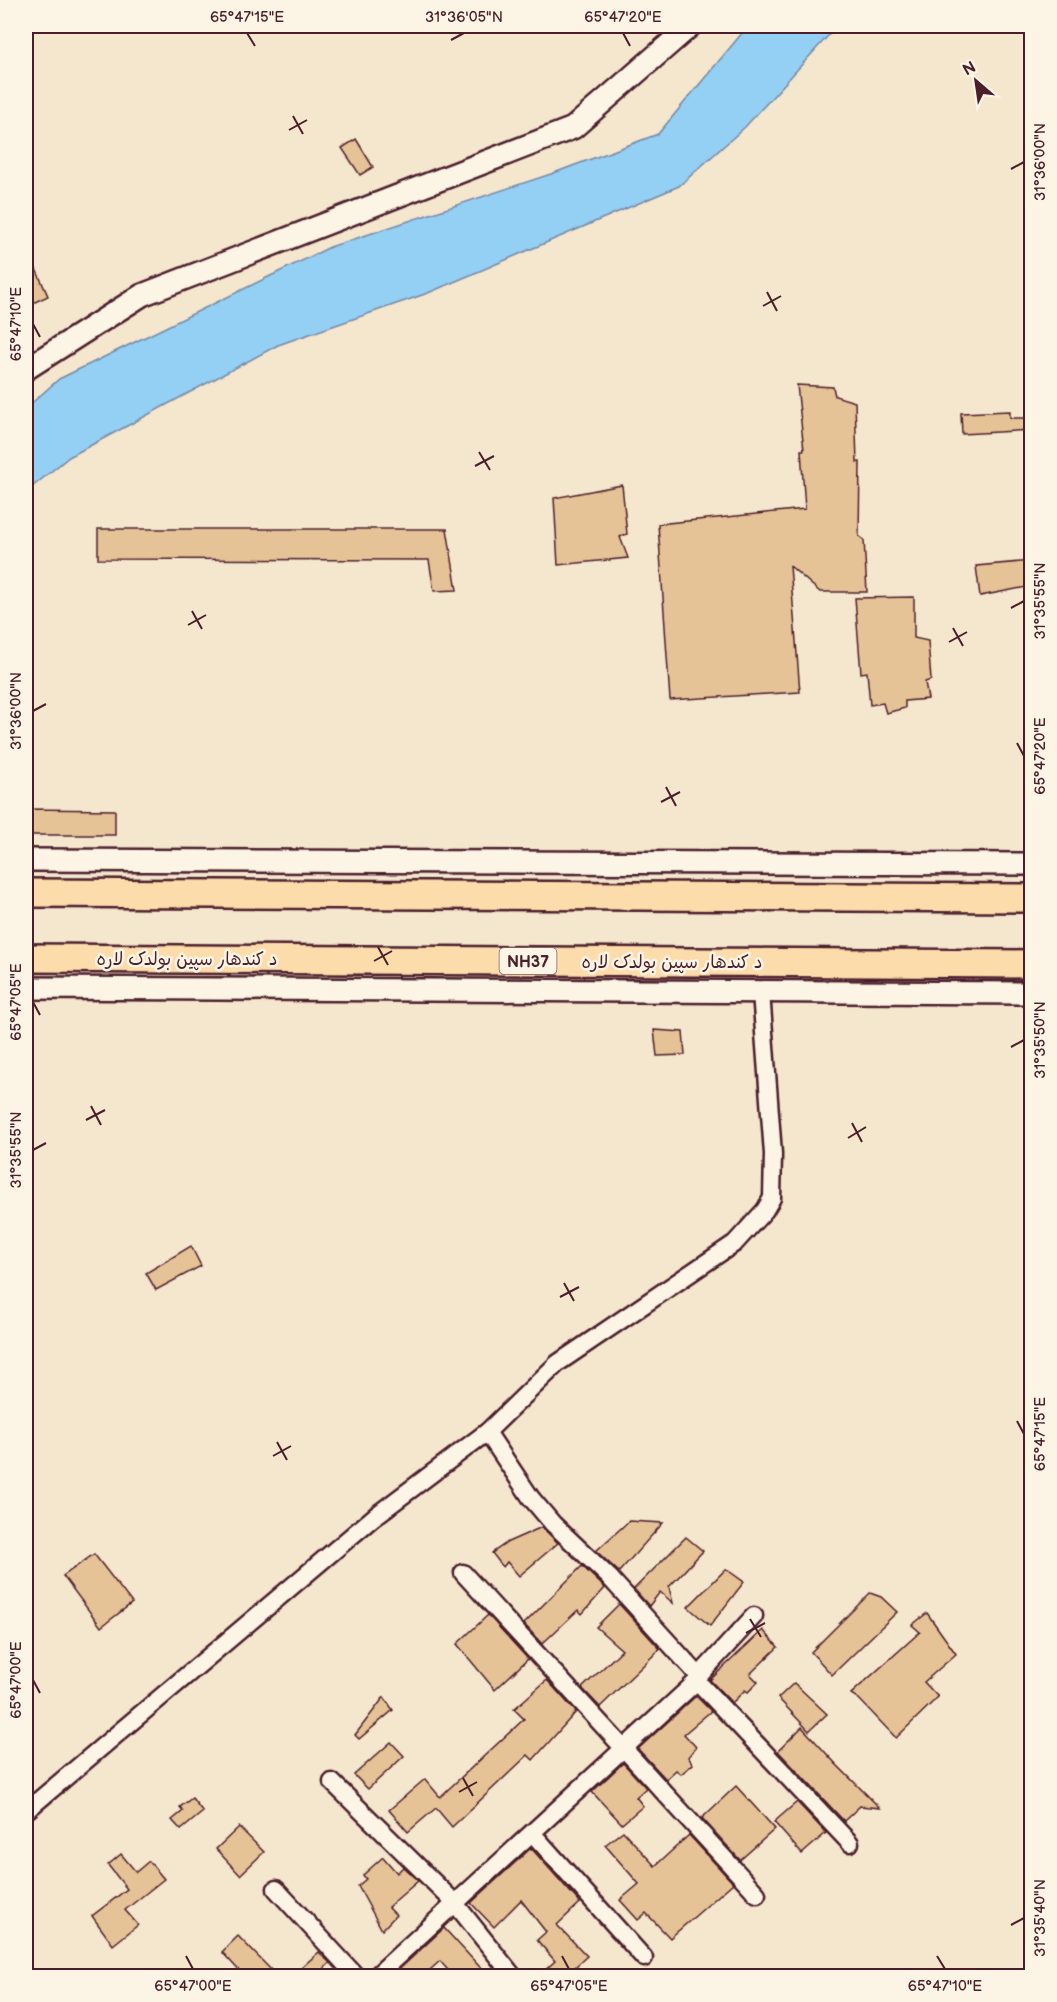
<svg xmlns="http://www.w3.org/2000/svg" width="1057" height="2002" viewBox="0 0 1057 2002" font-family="'Balsamiq Sans','Playpen Sans Arabic',sans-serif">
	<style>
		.water { fill: #94cff4; stroke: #7689a4; stroke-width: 1.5 }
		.building { fill: #e6c297; stroke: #4a1f2b; stroke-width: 1.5 }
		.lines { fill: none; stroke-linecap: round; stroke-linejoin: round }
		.minor-casing { stroke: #4a1f2b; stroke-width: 21 }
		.tertiary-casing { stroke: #4a1f2b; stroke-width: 26 }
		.trunk-casing { stroke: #4a1f2b; stroke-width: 32 }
		.minor { stroke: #fcf5e5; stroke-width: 16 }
		.tertiary { stroke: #fcf5e5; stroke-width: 21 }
		.trunk { stroke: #fddcac; stroke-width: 27 }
		.ticks { fill: none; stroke: #4a1f2b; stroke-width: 2 }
		.labels { text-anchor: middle; stroke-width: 5; stroke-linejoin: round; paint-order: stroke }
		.shield { fill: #fcf5e5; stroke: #7f5f63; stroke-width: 1.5 }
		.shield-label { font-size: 16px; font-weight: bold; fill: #4a1f2b }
		.street-label { font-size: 18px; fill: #4a1f2b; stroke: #fcf5e5 }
		.neatline { fill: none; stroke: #4a1f2b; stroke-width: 2 }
		.ticks-label { font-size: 15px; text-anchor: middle; fill: #4a1f2b }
	</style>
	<rect width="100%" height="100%" fill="#f5e6ce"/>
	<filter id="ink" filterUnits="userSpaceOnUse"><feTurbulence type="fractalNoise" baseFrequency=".0167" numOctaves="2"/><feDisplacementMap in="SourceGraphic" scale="12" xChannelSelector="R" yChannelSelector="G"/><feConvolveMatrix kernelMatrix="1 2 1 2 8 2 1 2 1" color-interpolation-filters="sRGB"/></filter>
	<g filter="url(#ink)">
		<!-- water -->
		<path class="water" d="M748,26h89l-92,101 -66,59 -251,107 -150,52 -209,112 -43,35v-84l33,-29 271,-132 221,-73 107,-40z"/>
		<!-- building -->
		<g class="building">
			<path d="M356,139l17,28 -13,8 -18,-27z"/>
			<path d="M36,269l12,27 -15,7 -7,-17v-12z"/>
			<path d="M797,385l36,2 2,9 20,6 2,60h3l-1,74 5,4 3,52h-47l-30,-26 10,126 -130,8 -12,-176 147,-15 -4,-59h3z"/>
			<path d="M1010,411v7h22v12l-70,4 -1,-21z"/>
			<path d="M622,485l5,49 -7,3 8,21 -70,7 -4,-67z"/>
			<path d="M98,529h349l10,61 -23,1 -5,-31 -331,-1z"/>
			<path d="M1032,561v25l-52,10 -4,-30z"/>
			<path d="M914,597v41l14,3 3,39 -6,2 3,17 -23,2v7l-19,5 -3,-10 -13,2 -3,-33 -6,1 -6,-75z"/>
			<path d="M26,809l89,1v25h-89z"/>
			<path d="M654,1030l29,2 2,23 -28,1z"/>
			<path d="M191,1246l10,20 -45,24 -10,-17z"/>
			<path d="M629,1521l34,2 -44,49 -23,-21z"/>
			<path d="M542,1527l16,16 -39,33 -12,-14 -4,5 -11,-14 16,-11z"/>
			<path d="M686,1537l17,14 -34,36 4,16 -13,-11 -11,14 -15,-17z"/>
			<path d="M94,1554l38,49 -31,24 -38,-51z"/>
			<path d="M582,1566l23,22 -23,26 -4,-4 -36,34 -18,-20z"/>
			<path d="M726,1569l18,13 -34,44 -22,-19z"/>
			<path d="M870,1593l11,4 16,15 -65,63 -21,-23z"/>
			<path d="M619,1604l41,45 -60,58 -18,-19 40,-38 -26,-23z"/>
			<path d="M927,1613l29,41 -32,28 14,15 -42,41 -37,-39 -8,-5 69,-62 -8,-7z"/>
			<path d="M488,1615l40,44 -33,31 -38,-46z"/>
			<path d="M763,1630l15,17 -28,27 8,8 -10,10 -3,-2 -13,13 -22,-23z"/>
			<path d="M547,1680l29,32 -43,48 -5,-5 -76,72 -16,-19 -28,24 -19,-22 36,-31 15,18 84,-78 -10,-10z"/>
			<path d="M794,1683l33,31 -18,17 -31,-33z"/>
			<path d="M696,1696l15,15 -27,23 12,13 -8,10 5,7 -12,10 -5,-4 -10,9 -28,-30z"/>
			<path d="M384,1697l9,13 -34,29 -4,-4z"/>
			<path d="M802,1727l34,37 44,44 -20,-2 -16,15 -66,-70z"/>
			<path d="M391,1742l13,14 -36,33 -14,-14z"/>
			<path d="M623,1763l23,25 -10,9 7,9 -21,18 -30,-32z"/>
			<path d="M736,1786l39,43 -35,31 -38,-42z"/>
			<path d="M192,1798l11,14 -22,18 -9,-10 11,-9 -3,-4z"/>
			<path d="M797,1802l29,31 -24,21 -28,-32z"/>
			<path d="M239,1827l25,25 -24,23 -24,-26z"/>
			<path d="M623,1831l32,35 34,-31 44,48 -63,55 -24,-25 -8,7 -18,-20 19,-16 -34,-39z"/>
			<path d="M531,1848l49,55 -23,22 30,31 -23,21h-26l17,-16 -18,-21 9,-8 -25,-32 -27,27 -23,-24z"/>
			<path d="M121,1854l15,18 13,-11 15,18 -39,31 13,15 -25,20 -21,-29 35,-27 -19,-24z"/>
			<path d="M383,1857l14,16 6,-6 15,14 -30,26 8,8 -14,15 -24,-44 8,-7 -3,-4z"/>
			<path d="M444,1928l45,49h-35l-14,-16 -18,16h-31z"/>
			<path d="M238,1936l40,41h-33l-23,-25z"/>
			<path d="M319,1952l11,11 -16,14h-23z"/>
		</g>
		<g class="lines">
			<defs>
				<g id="minor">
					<path d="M487,1432l44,66 22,26 56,53 90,99"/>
					<path d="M463,1573l294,321"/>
					<path d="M697,1681l153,162"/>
					<path d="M332,1782l122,120 59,74"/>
					<path d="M26,1811l348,-294 113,-85 71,-69 177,-120 30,-33 7,-12 1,-44 -12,-162"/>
					<path d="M533,1834l111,124"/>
					<path d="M276,1889l80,87"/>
					<path d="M376,1976l321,-295 2,-5 55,-60"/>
				</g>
				<g id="tertiary">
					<path d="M26,369l116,-74 431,-167 117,-102"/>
					<path d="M26,860l1006,4"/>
					<path d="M26,988l1006,5"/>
				</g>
				<g id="trunk">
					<path d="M26,893l1006,5"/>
					<path d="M26,958l1006,6"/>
				</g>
			</defs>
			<!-- minor casing -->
			<use href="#minor" class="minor-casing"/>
			<!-- tertiary casing -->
			<use href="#tertiary" class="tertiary-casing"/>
			<!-- trunk casing -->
			<use href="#trunk" class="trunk-casing"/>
			<!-- minor -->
			<use href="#minor" class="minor"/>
			<!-- tertiary -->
			<use href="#tertiary" class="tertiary"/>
			<!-- trunk -->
			<use href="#trunk" class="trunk"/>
		</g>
	</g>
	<!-- ticks -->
	<path class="ticks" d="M247,33l8,13M623,33l7,13M451,40l13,-7M293,116l10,18M289,130l18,-10M1011,169l13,-7M767,292l10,19M763,306l18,-10M33,324l7,13M479,452l11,18M475,466l19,-10M1011,608l13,-7M192,611l10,18M188,625l18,-10M953,628l10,18M949,642l18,-10M33,711l13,-7M1017,743l7,13M666,787l10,19M661,802l19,-10M378,947l10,18M374,961l18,-10M33,1002l7,13M1011,1047l13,-7M91,1106l10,19M86,1120l19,-10M852,1123l10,19M848,1138l18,-11M33,1150l13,-7M564,1283l10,18M560,1297l19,-10M1017,1421l7,13M277,1442l10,18M273,1456l18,-10M750,1619l11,18M746,1633l19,-10M33,1680l7,13M463,1778l10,18M459,1792l18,-10M1011,1925l13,-7M186,1956l7,13M562,1956l7,13M937,1956l8,13"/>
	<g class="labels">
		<!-- shield labels -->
		<rect class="shield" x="499.5" y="948" width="57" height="26" rx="4.5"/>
		<g class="shield-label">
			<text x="528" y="967">NH37</text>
		</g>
		<!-- street labels -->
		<g class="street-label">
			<text x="187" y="965">د کندهار سپین بولدک لاره</text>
			<text x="672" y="968">د کندهار سپین بولدک لاره</text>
		</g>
	</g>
	<!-- margin -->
	<rect width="1057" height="2002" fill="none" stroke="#fcf5e5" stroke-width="66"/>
	<!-- north arrow -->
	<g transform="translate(976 81) rotate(331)" stroke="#fcf5e5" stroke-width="4.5" paint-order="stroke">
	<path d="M0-4.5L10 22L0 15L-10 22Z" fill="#4a1f2b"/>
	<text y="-9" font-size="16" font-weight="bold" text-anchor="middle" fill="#4a1f2b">N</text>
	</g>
	<rect x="33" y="33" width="991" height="1936" class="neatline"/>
	<g class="ticks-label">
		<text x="247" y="22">65°47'15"E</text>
		<text x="464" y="22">31°36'05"N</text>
		<text x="623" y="22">65°47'20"E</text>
		<text transform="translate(1040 162) rotate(-90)" y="5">31°36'00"N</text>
		<text transform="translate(16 324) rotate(-90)" y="5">65°47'10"E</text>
		<text transform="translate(1040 601) rotate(-90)" y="5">31°35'55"N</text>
		<text transform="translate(16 711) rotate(-90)" y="5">31°36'00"N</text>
		<text transform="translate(1040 756) rotate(-90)" y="5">65°47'20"E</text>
		<text transform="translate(16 1002) rotate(-90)" y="5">65°47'05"E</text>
		<text transform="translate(1040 1040) rotate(-90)" y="5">31°35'50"N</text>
		<text transform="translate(16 1150) rotate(-90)" y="5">31°35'55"N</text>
		<text transform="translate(1040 1434) rotate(-90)" y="5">65°47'15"E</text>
		<text transform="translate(16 1680) rotate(-90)" y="5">65°47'00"E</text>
		<text transform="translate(1040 1918) rotate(-90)" y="5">31°35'40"N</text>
		<text x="193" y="1991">65°47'00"E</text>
		<text x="569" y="1991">65°47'05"E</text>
		<text x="945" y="1991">65°47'10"E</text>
	</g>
</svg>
